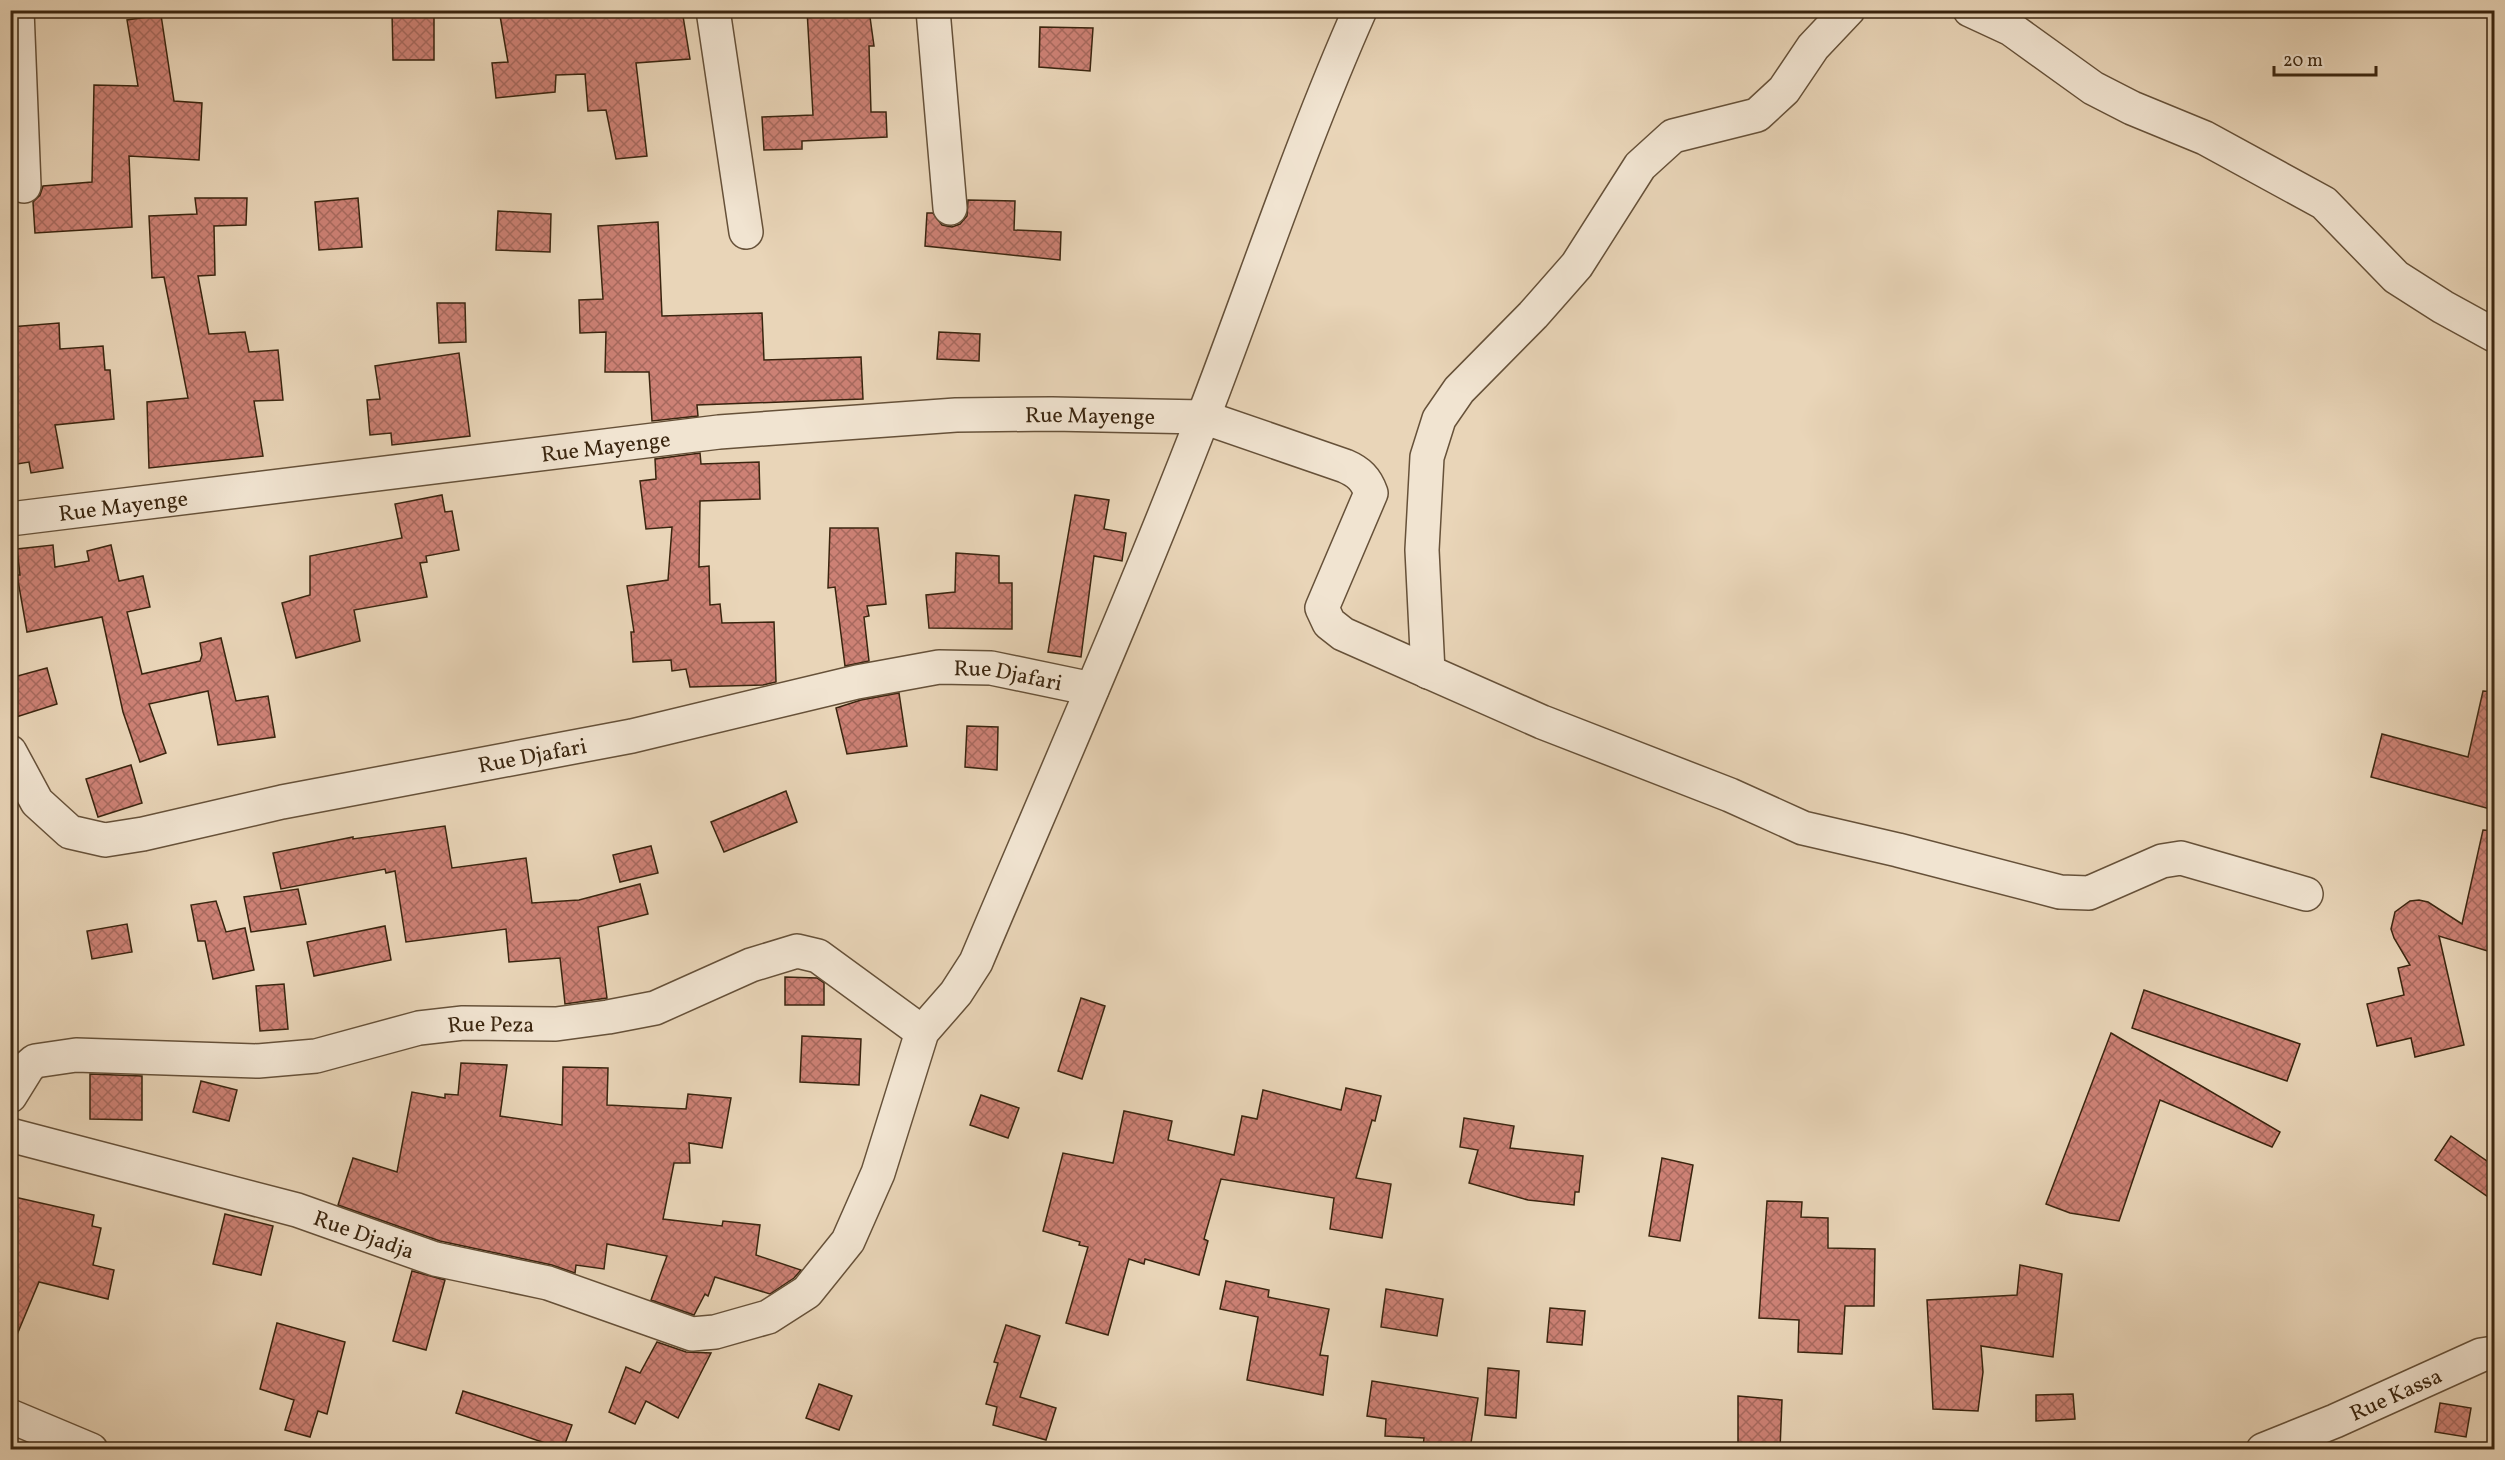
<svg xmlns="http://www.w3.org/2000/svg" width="2505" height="1460" viewBox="0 0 2505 1460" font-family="Vollkorn,serif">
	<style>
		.building { fill: url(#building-cross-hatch); stroke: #3a250f; stroke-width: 1.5 }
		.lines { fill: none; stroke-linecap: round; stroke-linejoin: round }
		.minor-casing { stroke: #665139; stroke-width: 36 }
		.minor { stroke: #f1e4d1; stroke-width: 33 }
		.labels { text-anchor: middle; stroke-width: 5; stroke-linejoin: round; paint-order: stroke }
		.street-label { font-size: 22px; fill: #3a250f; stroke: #f1e4d1 }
	</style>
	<defs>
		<pattern id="building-cross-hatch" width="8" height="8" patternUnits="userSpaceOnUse" patternTransform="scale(1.5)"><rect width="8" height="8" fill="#cd8175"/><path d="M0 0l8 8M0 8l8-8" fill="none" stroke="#a7695e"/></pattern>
	</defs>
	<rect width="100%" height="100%" fill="#e9d5b8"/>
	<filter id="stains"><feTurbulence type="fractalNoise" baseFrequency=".00333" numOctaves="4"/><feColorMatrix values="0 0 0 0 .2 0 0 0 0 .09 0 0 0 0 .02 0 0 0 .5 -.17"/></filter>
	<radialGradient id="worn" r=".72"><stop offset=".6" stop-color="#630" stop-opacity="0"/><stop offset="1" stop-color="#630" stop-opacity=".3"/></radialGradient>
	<!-- building -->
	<g class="building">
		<path d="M499,10h183l8,49 -54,4 11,93 -31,3 -10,-49 -18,1 -3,-37 -29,1 -1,17 -59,6 -4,-35 16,-1z"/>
		<path d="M807,10h62l5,36h-5l2,66h15l1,25 -85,4v8l-38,1 -2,-33 51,-2z"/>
		<path d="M392,12h42v48h-41z"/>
		<path d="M161,15l13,86 28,2 -3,57 -70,-4 3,71 -97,6 -2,-31 7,-7 3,-9 49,-4 2,-97 44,1 -11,-66z"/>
		<path d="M1040,27l53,1 -3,43 -51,-4z"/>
		<path d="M195,198h52l-1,27 -32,1 1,49 -17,1 11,58 36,-2 4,20 29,-2 5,50 -29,1 9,55 -114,12 -2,-66 41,-4 -24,-121 -12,1 -3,-62 48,-2z"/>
		<path d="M358,198l4,49 -43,3 -4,-48z"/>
		<path d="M968,200l47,1 -1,29 47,2 -1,28 -135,-14 2,-33h6l9,12 10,2 8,-3 7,-8z"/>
		<path d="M498,211l53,3 -1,38 -54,-2z"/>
		<path d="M658,222l4,94 100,-3 2,47 97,-3 2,42 -166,6 1,11 -46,5 -3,-49h-44l1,-40 -26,1 -1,-33 24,-1 -5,-73z"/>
		<path d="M437,303h28l1,39 -27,1z"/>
		<path d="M59,323l1,26 43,-3 2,24h5l4,49 -59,6 8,43 -32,5 -2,-11 -19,3v-138z"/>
		<path d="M939,332l41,2 -1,27 -42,-2z"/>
		<path d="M459,353l11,83 -78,9 -1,-12 -21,2 -3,-35 13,-1 -5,-33z"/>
		<path d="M700,453l1,11 58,-2 1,37 -60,2 -1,66 10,-1 1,39 10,-1 2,19 52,-1 2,60 -13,3 -73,2 -4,-18 -14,2 -1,-11 -38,2 -2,-30h3l-7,-46 41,-6 4,-53 -26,2 -6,-48 16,-2 -1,-20z"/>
		<path d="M442,495l3,17 7,-1 7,39 -33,6 1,6 -7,1 7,34 -73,13 6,31 -64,17 -14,-55 28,-8v-39l92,-18 -7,-34z"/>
		<path d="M1075,495l34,5 -5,29 22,4 -4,28 -28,-5 -13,101 -33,-5z"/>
		<path d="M830,528h48l8,76 -19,2 2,10 -5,1 5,44 -24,5 -10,-79 -7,1z"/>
		<path d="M53,545l2,22 34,-6 -2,-10 24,-6 8,36 24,-5 7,31 -23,5 15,62 58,-13 2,-6 -2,-12 21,-5 15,63 32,-5 7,41 -57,8 -10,-54 -59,13 17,49 -26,9 -17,-50 -21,-95 -75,15 -10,-57h3l-3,-26z"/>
		<path d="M956,553l43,3v27h13v46l-83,-1 -3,-33 29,-3z"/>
		<path d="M47,668l10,36 -47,15v-41z"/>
		<path d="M2483,691l11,1v118l-123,-33 11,-43 86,23z"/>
		<path d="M899,693l8,53 -60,8 -11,-46 25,-8z"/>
		<path d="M967,726l31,1 -1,43 -32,-3z"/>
		<path d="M131,765l11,38 -44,14 -12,-38z"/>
		<path d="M786,791l11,31 -73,30 -13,-30z"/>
		<path d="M445,826l7,42 74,-10 6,45 47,-3 61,-16 8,30 -50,13 9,71 -42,6 -5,-46 -51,4 -3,-33 -100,13 -11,-71 -9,2 -1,-4 -104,20 -8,-36 80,-16v2z"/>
		<path d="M2483,830l11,1v122l-55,-17 25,109 -49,12 -4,-19 -34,8 -10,-42 37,-9 -6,-27 12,-3 -16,-27 -3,-9 4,-17 15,-11 9,-1 9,2 34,22z"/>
		<path d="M651,846l7,27 -38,9 -7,-27z"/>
		<path d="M298,889l8,35 -55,8 -7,-35z"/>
		<path d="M216,901l10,31 19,-4 9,42 -41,9 -8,-38h-7l-7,-36z"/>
		<path d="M127,924l5,28 -40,7 -5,-28z"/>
		<path d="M385,926l6,34 -77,16 -7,-34z"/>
		<path d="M785,977l32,1 7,5v22h-39z"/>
		<path d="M284,984l4,45 -28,2 -4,-45z"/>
		<path d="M2144,990l156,54 -13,37 -155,-53z"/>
		<path d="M1081,998l24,8 -23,73 -24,-8z"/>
		<path d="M2111,1033l169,99 -8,15 -112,-47 -41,121 -49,-8 -24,-9z"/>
		<path d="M802,1036l59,3 -2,46 -59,-3z"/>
		<path d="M461,1063l46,2 -7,51 62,9 1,-58 45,1 -1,37 79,4 2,-15 43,4 -9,50 -33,-5 1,20h-16l-11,56 59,7 1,-5 37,4 -4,30 45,15 -7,8 -24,16 -55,-17 -7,19 -3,-2 -11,21 -43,-15 16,-44 -60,-12 -3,25 -28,-4 -1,8 -23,-8 -112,-24 -102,-36 15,-47 44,14 15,-80 33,6v-4l13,1z"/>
		<path d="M90,1074l52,2v44l-52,-1z"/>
		<path d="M201,1081l36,9 -8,31 -36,-9z"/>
		<path d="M1346,1088l35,8 -6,25 -3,-1 -16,58 35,6 -9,54 -52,-9 4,-31 -113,-19 -17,60 4,2 -9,34 -54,-16 -1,5 -15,-5 -21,76 -42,-12 22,-76 -9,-2 1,-3 -37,-11 20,-78 50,10 11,-52 48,10 -4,19 66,15 8,-39 15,3 6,-29 78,20z"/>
		<path d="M981,1095l38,13 -11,30 -38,-13z"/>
		<path d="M1464,1118l50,8 -4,22 73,8 -4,36h-4l-1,13 -46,-5 -59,-17 9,-33 -18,-3z"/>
		<path d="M2451,1136l43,30v35l-59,-41z"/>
		<path d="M1662,1158l31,7 -13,76 -31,-5z"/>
		<path d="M10,1196l84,19 -2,11 9,2 -8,37 21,5 -6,29 -69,-17 -28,67z"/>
		<path d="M1767,1201l35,1 -1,15 27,1v30l47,1 -1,57h-29l-3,48 -44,-2 1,-32 -40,-2z"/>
		<path d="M225,1214l48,12 -12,49 -48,-11z"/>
		<path d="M2020,1265l42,9 -9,83 -72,-11 2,26 -5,39 -45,-2 -6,-109 90,-5z"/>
		<path d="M412,1271l33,9 -19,70 -33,-9z"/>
		<path d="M1226,1281l43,9 -1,7 61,12 -9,46 8,1 -5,39 -76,-15 11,-63 -38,-8z"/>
		<path d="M1386,1289l57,10 -6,37 -56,-9z"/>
		<path d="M1550,1308l35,3 -3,34 -35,-3z"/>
		<path d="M277,1323l68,19 -18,72 -9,-3 -8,26 -25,-7 9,-30 -34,-11z"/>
		<path d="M1006,1325l34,11 -20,61 36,11 -10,32 -53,-15 4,-18 -11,-3 12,-41 -4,-1z"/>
		<path d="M657,1342l29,10 25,1 -33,65 -32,-17 -11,23 -26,-12 17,-45 14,6z"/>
		<path d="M1488,1368l31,3 -3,47 -31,-3z"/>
		<path d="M1372,1381l106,17 -8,51h-25l-22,-3 1,-8 -39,-2 1,-17 -19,-3z"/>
		<path d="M819,1384l33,12 -13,34 -33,-12z"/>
		<path d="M463,1391l109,34 -9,24 -107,-36z"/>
		<path d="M2073,1394l2,25 -39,2v-26z"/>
		<path d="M1738,1396l44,4 -2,49h-42z"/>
		<path d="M2440,1403l31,5 -5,29 -31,-5z"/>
	</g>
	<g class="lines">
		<defs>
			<g id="minor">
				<path d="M17,10l7,176"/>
				<path d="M713,10l33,222"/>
				<path d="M933,10l17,198"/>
				<path d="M1970,10l41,19 82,59 39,20 73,30 119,65 72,74 47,30 51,28"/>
				<path id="s1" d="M10,519l709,-87 237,-17 96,-1 151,3 142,49c14,6 21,13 26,27l-49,115 7,15 14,11 199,88 188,73 73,33 95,22 162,42 29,1 73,-32 19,-3 125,36"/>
				<path d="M1428,672l-6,-122 5,-93 12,-38 20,-29 74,-75 44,-50 63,-99 33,-30 84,-21 27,-25 29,-43 35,-37"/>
				<path id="s2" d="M10,752l27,50 33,30 35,8 38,-6 139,-32 350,-66 225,-54 82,-15 52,1 101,21"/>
				<path id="s3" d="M10,1096l18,-29 7,-6 41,-6 182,6 58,-5 103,-28 44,-5 93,1 52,-7 47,-9 96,-43 46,-14 21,5 104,76"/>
				<path id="s4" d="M10,1135l287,75 138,49 113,24 144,51 23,-2 53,-15 39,-25 41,-51 30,-68 44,-141 34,-39 20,-31c77,-182 157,-363 228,-547 52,-135 97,-272 156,-405"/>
				<path d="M10,1416l81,34"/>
				<path id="s5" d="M2263,1450l72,-29 146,-66 13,-2"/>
			</g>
		</defs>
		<!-- minor casing -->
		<use href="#minor" class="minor-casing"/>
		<!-- minor -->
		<use href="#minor" class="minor"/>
	</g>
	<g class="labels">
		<!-- street labels -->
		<g class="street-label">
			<text dy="8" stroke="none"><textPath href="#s1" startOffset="1086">Rue Mayenge</textPath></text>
			<text dy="8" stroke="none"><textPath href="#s1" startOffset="600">Rue Mayenge</textPath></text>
			<text dy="8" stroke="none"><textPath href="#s1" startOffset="114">Rue Mayenge</textPath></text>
			<text dy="8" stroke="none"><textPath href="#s2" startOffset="1059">Rue Djafari</textPath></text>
			<text dy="8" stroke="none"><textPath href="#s2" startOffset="573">Rue Djafari</textPath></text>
			<text dy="8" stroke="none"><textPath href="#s3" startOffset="504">Rue Peza</textPath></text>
			<text dy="8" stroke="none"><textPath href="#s4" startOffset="368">Rue Djadja</textPath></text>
			<text dy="8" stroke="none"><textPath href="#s5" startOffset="144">Rue Kassa</textPath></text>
		</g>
	</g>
	<!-- margin -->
	<rect width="2505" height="1460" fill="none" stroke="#e9d5b8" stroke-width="36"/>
	<rect x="12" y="12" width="2481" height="1436" fill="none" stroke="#3a250f" stroke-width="3"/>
	<rect x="18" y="18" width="2469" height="1424" fill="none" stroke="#3a250f" stroke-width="1.5"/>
	<!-- scale -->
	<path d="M2274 66v9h102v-9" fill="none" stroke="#3a250f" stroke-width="3"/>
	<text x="2283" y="66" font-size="18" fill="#3a250f" stroke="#f1e4d1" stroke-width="4.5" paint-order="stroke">20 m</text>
	<rect width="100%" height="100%" filter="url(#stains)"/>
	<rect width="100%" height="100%" fill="url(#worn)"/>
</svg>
